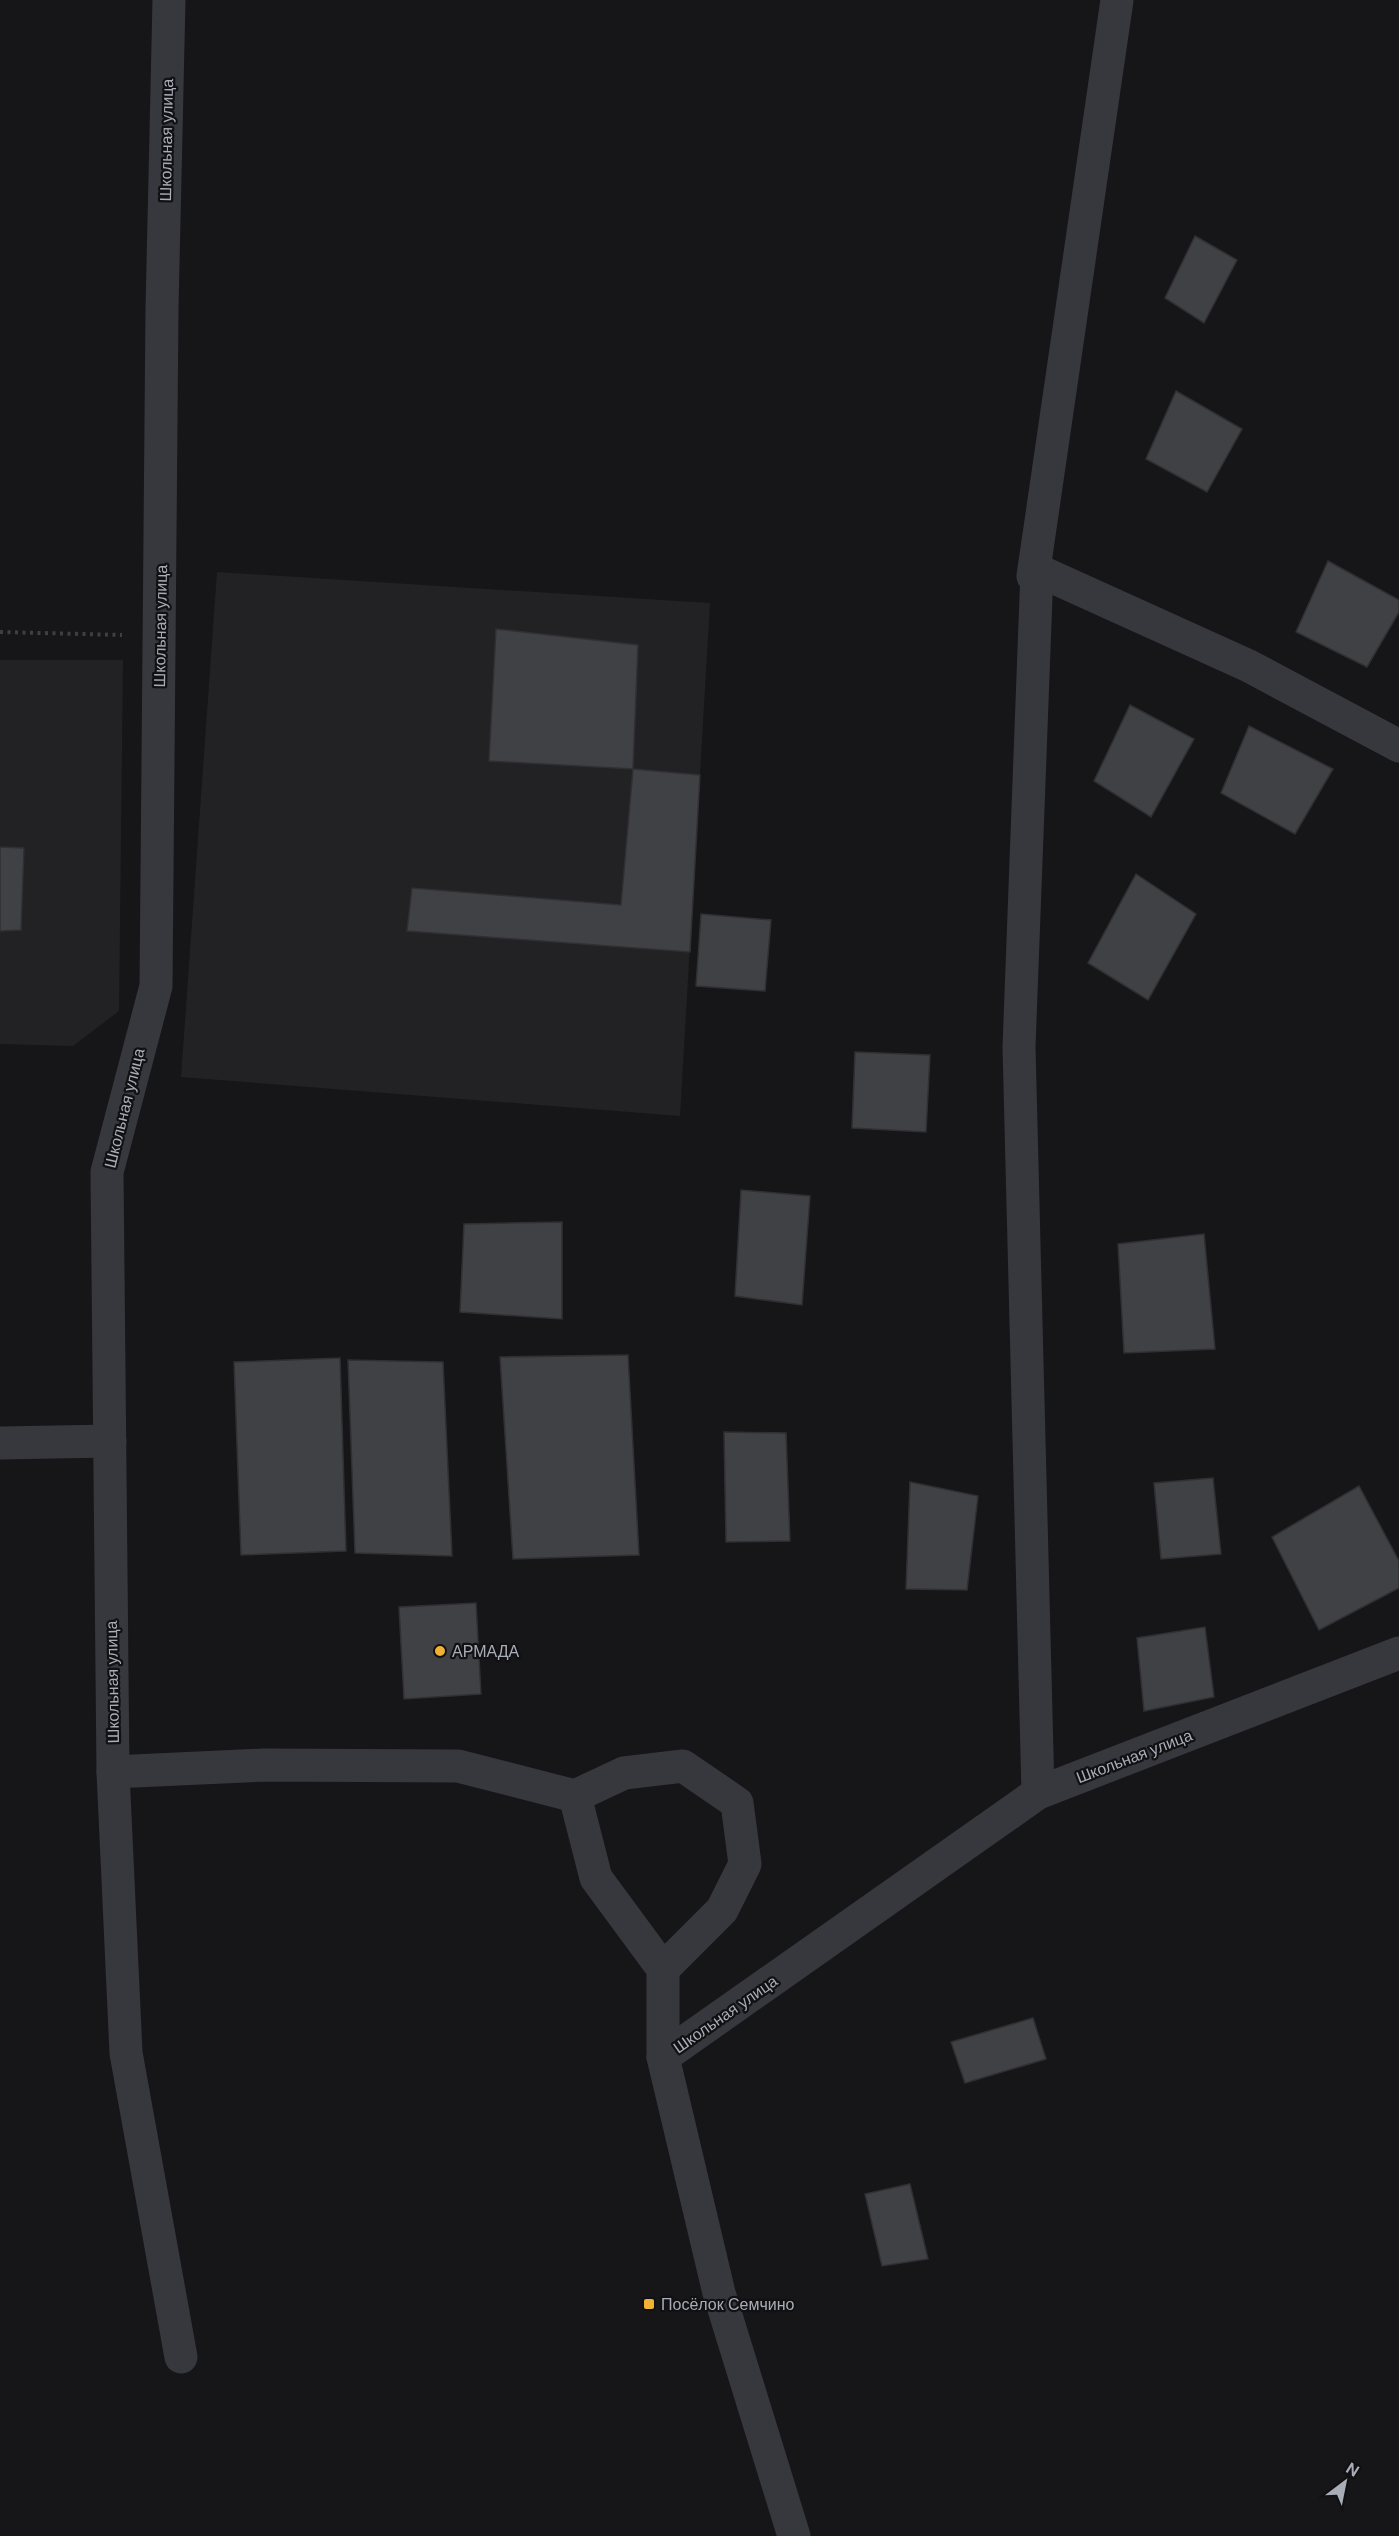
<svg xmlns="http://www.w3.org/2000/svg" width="1399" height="2536" viewBox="0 0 1399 2536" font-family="'DM Sans',sans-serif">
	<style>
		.built { fill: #222225 }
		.building { fill: #404145; stroke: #303034; stroke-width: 1.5 }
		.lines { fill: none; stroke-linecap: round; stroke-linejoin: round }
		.path { stroke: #3d3f44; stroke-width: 4; stroke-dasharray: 3 4.5; stroke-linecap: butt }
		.minor { stroke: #37383d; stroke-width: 33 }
		.poi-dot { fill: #f2b134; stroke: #111113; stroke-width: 2 }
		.labels { text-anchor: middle; stroke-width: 4.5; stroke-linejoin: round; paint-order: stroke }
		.street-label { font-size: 16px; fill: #a8adb8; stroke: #111113 }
		.poi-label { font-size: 16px; fill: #a8adb8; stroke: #111113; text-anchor: start }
	</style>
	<rect width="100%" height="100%" fill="#161618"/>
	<!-- built -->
	<g class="built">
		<path d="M217,572l493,31 -30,513 -499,-39z"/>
		<path d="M0,660h123l-4,351 -46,35 -73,-2z"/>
	</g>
	<!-- building -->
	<g class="building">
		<path d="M1195,236l42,24 -33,63 -39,-25z"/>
		<path d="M1176,391l66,38 -35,63 -61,-33z"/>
		<path d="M1328,561l71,39v12l-32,55 -71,-35z"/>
		<path d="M496,629l142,16 -5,124 -144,-8z"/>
		<path d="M1130,705l64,34 -43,78 -57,-36z"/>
		<path d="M1249,726l84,43 -38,65 -74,-41z"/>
		<path d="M633,769l67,6 -10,177 -283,-21 5,-43 209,17z"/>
		<path d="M0,847l24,1 -3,82 -21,1z"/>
		<path d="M1136,874l60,40 -48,86 -60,-37z"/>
		<path d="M701,914l70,6 -6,71 -69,-5z"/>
		<path d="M855,1052l75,3 -4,77 -74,-4z"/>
		<path d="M741,1190l69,6 -8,109 -67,-9z"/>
		<path d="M562,1222v97l-102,-7 4,-88z"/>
		<path d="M1204,1234l11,115 -91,4 -6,-109z"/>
		<path d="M628,1355l11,200 -126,4 -13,-202z"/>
		<path d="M340,1358l6,193 -105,4 -7,-193z"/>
		<path d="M348,1360l95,2 9,194 -97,-3z"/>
		<path d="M724,1432l62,1 4,108 -64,1z"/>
		<path d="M1213,1478l8,76 -60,5 -7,-76z"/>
		<path d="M910,1482l68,14 -11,94 -61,-1z"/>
		<path d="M1359,1486l40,75v27l-80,42 -47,-93z"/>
		<path d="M476,1603l5,91 -77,5 -5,-92z"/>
		<path d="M1205,1627l9,70 -70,14 -7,-73z"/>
		<path d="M1033,2018l13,41 -81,24 -14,-41z"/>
		<path d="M910,2184l18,75 -46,7 -17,-72z"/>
	</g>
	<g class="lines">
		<!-- path -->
		<path class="path" d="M0,632l122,3"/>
		<!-- minor -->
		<g class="minor">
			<path d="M169,0l-7,309 -6,677 -49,186 6,600 151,-7 194,1 117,30"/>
			<path d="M1037,570l212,96 150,80"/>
			<path d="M0,1443l110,-2"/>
			<path d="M113,1772l13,281 55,304"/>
			<path d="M1038,1793l-19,-746 18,-477 -4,6 84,-576"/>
			<path d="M575,1796l21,82 67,91v88l56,236 75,243"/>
			<path d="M575,1796l49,-23 59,-7 54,37 8,61 -23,46 -59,59"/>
			<path d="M663,2057l375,-264 361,-140"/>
		</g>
	</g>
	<!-- markers -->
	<g class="poi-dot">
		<circle cx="440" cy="1651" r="6"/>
		<rect x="643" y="2298" width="12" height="12" rx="3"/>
	</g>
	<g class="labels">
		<!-- street labels -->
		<g class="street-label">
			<text transform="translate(166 140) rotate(-89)" y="6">Школьная улица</text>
			<text transform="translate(160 626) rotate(-89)" y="6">Школьная улица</text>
			<text transform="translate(124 1108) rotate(-76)" y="6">Школьная улица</text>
			<text transform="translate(112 1682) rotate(-91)" y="6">Школьная улица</text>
			<text transform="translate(1134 1756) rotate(-21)" y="6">Школьная улица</text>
			<text transform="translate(725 2014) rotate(-35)" y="6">Школьная улица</text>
		</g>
		<!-- poi labels -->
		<g class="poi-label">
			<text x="452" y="1657">АРМАДА</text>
			<text x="661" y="2310">Посёлок Семчино</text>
		</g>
	</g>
	<!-- north arrow -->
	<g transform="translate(1345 2482) rotate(32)" stroke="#111113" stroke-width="4.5" paint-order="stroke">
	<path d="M0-4.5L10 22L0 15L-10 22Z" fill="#a8adb8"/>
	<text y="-9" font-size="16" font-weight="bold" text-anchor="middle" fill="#a8adb8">N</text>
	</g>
</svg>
